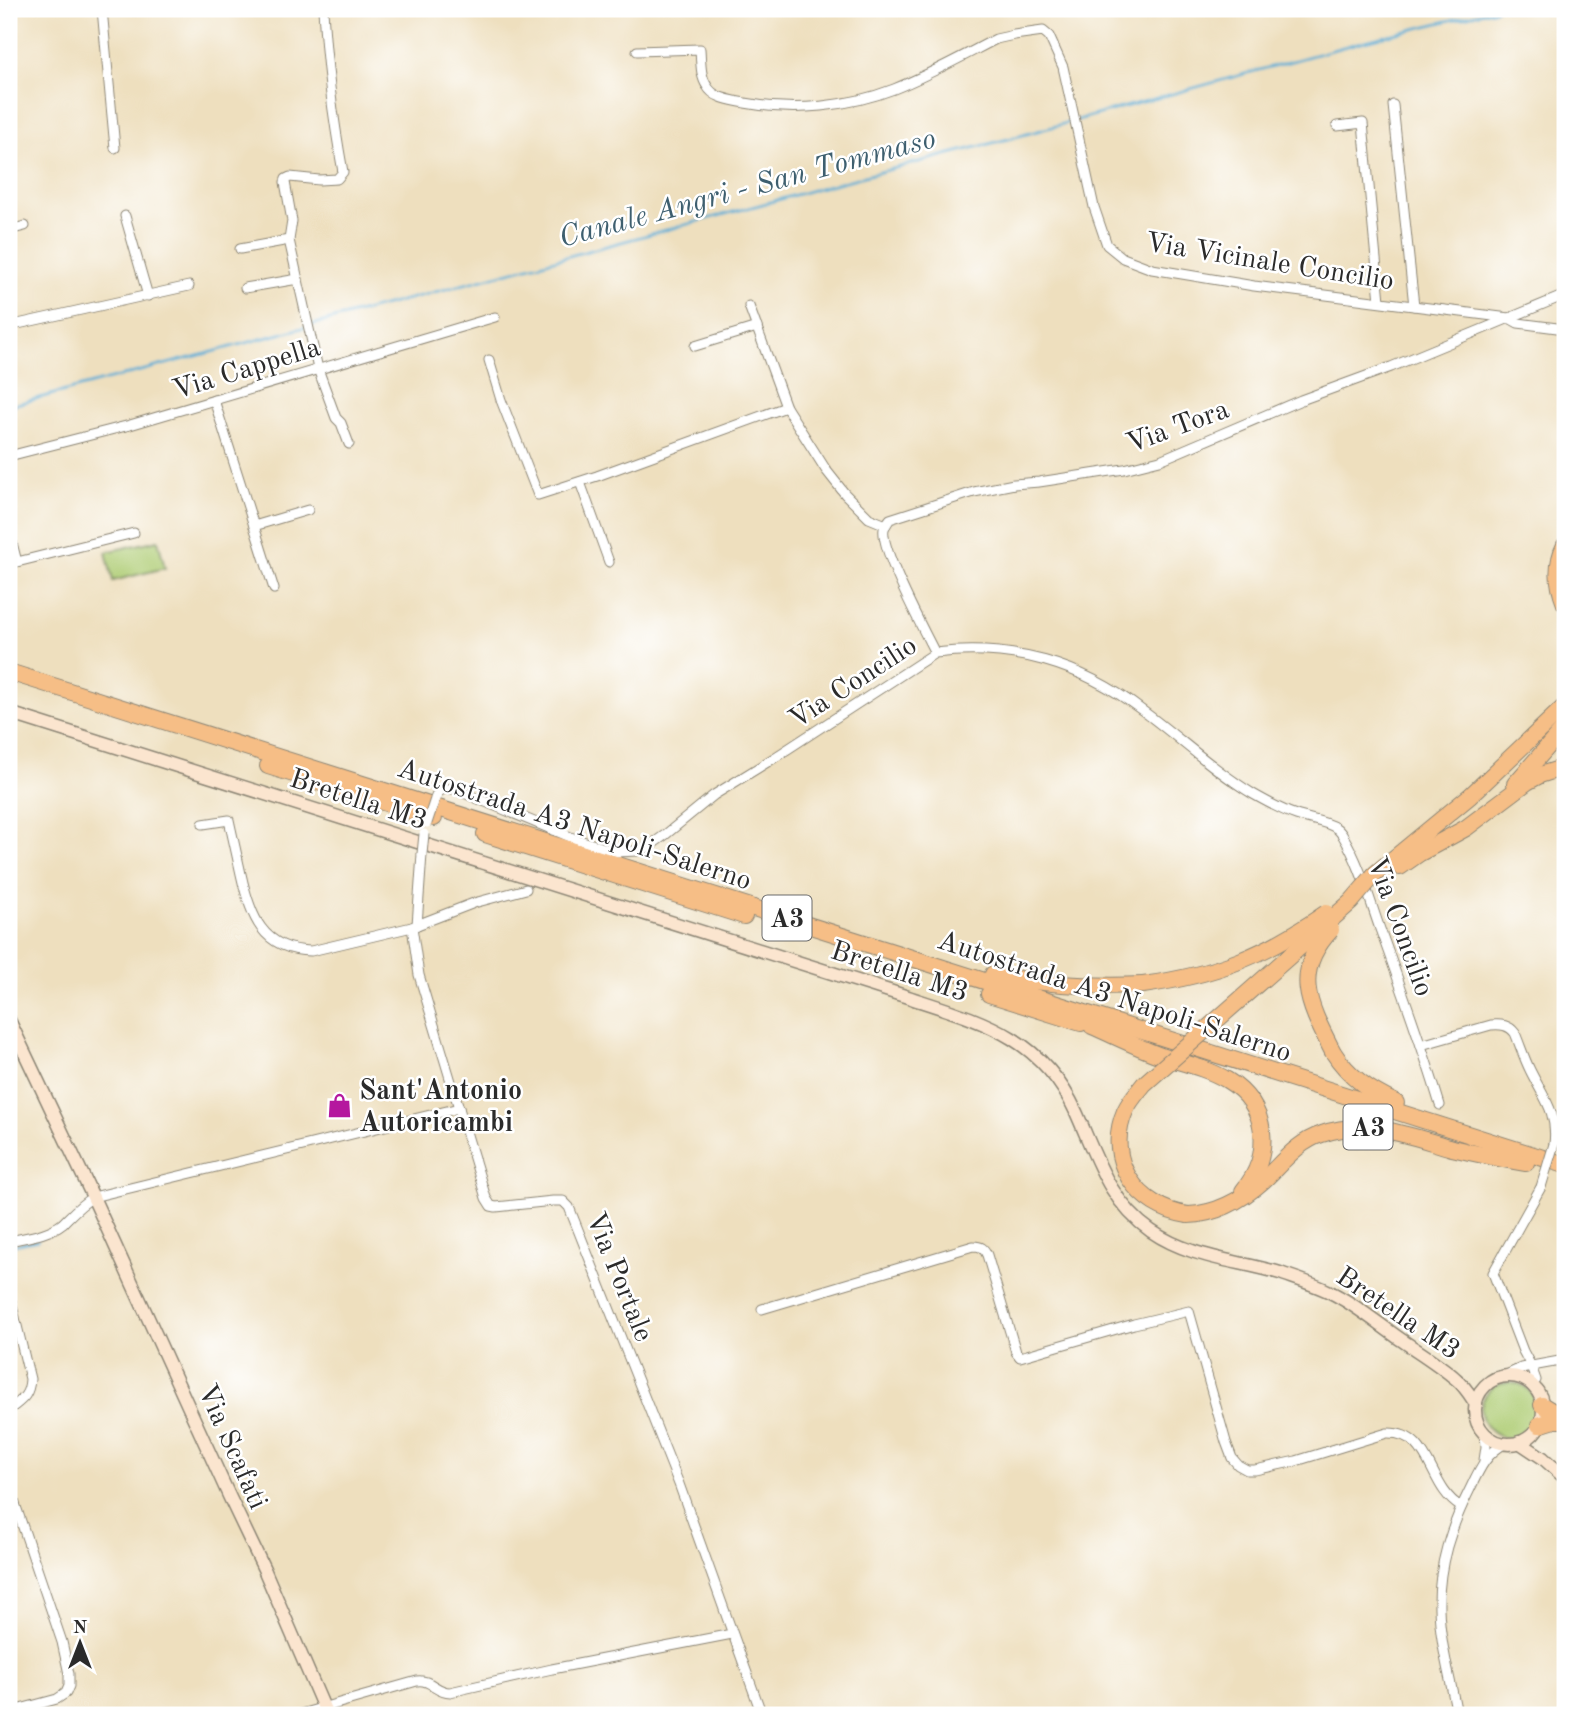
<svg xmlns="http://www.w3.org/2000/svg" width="1574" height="1724" viewBox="0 0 1574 1724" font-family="'Old Standard TT',serif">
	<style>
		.green { fill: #aecc73; stroke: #6c7c4f; stroke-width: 2 }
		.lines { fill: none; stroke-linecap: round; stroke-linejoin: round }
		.stream { stroke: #5badd6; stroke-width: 2.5 }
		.street-casing { stroke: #8c8574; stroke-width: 11 }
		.secondary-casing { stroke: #8c8574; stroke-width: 15 }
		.highway-casing { stroke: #8c8574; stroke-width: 18 }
		.street { stroke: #fff; stroke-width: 9 }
		.secondary { stroke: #fbe5cf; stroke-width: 12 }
		.highway { stroke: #f6be86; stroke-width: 16 }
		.street-bridge-casing { stroke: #8c8574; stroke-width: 11; stroke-linecap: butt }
		.highway-bridge-casing { stroke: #8c8574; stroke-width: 18; stroke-linecap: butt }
		.street-bridge { stroke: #fff; stroke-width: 9 }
		.highway-bridge { stroke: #f6be86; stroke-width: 16 }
		.labels { text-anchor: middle; stroke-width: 5; stroke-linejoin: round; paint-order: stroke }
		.shield { fill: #fff; stroke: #6b6b6b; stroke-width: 2 }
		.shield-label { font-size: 26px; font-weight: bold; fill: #2b2b2b }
		.street-label { font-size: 28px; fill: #2b2b2b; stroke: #fff }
		.poi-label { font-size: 28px; font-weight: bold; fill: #2b2b2b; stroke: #fff; text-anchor: start }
		.water-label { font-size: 30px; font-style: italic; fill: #3e5f6f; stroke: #fff }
	</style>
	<rect width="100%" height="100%" fill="#fff"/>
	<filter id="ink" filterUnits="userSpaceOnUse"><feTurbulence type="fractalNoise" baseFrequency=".0143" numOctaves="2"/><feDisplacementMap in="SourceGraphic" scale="14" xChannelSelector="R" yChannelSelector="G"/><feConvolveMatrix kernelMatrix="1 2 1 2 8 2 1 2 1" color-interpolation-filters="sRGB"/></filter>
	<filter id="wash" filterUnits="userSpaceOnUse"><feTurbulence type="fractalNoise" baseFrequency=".00686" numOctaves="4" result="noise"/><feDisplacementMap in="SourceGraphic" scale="28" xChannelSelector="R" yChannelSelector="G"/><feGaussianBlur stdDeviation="1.57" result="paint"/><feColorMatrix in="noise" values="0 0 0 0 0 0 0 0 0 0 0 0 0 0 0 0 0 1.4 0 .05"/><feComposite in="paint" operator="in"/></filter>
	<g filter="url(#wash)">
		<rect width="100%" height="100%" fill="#eedfbe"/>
		<!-- green -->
		<g class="green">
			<path d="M158,540l7,28 -52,13 -7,-29z"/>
			<circle cx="1509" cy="1410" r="28"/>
		</g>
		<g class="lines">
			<!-- stream -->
			<g class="stream">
				<path d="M312,325l462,-124 56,-16 182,-47 349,-96 135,-33"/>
				<path d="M9,406l297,-79"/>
				<path d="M9,1246l29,-6"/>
			</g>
		</g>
	</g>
	<g filter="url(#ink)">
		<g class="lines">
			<defs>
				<g id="street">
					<path d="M102,9l13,139"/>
					<path d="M323,9c3,55 10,108 20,163l-6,7 -18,1 -29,-3 -4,2 -1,3 7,39 -3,19 29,129 18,49 5,5 8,21"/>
					<path d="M637,51l63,-2c1,12 0,27 7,37 7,13 25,14 38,17 49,9 103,4 149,-14 35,-14 69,-33 102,-50l18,-4 29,-4 6,5 14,31 31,140 13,38 16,13 29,11 102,17 255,32 9,5 47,6"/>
					<path d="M1393,105l21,201"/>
					<path d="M1337,126l26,-3 17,178"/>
					<path d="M125,216l23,80"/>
					<path d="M9,230l16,-4"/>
					<path d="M240,249l49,-9"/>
					<path d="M245,288l53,-9"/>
					<path d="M749,306l37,101 40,63 19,24 24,24 17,7"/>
					<path d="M9,326l180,-40"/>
					<path d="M695,346l62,-19"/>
					<path d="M489,360l12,40 37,95 59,-19 189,-69"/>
					<path d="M214,400l60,189"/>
					<path d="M9,456l121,-31 365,-108"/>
					<path d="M580,482l29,80"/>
					<path d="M254,526l54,-16"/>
					<path d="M9,531l8,31 117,-29"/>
					<path d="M935,653c-11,-22 -55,-104 -51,-124 1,-4 4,-7 6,-10l84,-27 40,-8 25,-2 85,-13 36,-9 141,-60 90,-33 174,-72"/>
					<path d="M435,799c3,-10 9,-11 19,-10l119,49 44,14 20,-1 11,-4 17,-12 49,-40 60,-37 161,-105c78,-9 145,10 208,58 37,27 70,59 110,83 14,8 28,16 43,21 11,4 30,6 40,13 2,1 6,6 7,8 17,28 26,62 37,93 21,58 42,116 60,176"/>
					<path d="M203,824l26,-4c4,18 8,36 12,54 9,41 21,76 70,77l101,-24"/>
					<path d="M417,925l-5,2 7,48 67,223 5,8 5,1 57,-6h10l6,6 110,277 83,231"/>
					<path d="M417,925l57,-22 52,-14"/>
					<path d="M417,925l5,-71"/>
					<path d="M1421,1045l70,-20c10,-1 18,0 24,8 5,12 9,25 15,37 13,27 28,42 24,74"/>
					<path d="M9,1241c18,-4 39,-6 54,-18 10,-10 18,-19 30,-26l366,-89"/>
					<path d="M9,1293l21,86c-1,18 -9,21 -21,31"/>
					<path d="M762,1309l211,-63c8,0 11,2 14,9l29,97 4,5 114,-33 55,-13 37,131 6,16 6,7 9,5h8l41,-9 91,-28c46,-1 40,54 74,74"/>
					<path d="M1502,1377l19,-9 44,-8"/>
					<path d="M1536,1380l-5,-14 -8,-15 -30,-78 48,-86"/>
					<path d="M1484,1460l2,-13 -1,-14"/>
					<path d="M9,1486l53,156 7,32v12l-3,7 -9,6 -48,13"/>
					<path d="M297,1715l120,-34c14,-2 19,11 33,11l102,-23 180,-35"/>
					<path d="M1457,1715c-6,-35 -17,-71 -18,-107 -1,-43 12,-81 31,-119 9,-19 16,-36 36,-46"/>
				</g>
				<g id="secondary">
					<path d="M9,713l899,284c73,24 133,39 168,115 20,44 33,90 75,119 39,27 85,29 129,42 17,6 34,11 50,19 25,12 47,31 70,47 19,13 39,25 56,40 8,6 14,16 20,25"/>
					<path d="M9,1020l84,177 137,301 34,71 63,146"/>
					<circle cx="1509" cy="1410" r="34"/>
					<path d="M1519,1442l24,16 22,20"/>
				</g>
				<g id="highway">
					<path d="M1565,545c-10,20 -8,39 0,59"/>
					<path d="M9,672l1556,493"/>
					<path d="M268,766l166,52"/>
					<path d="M1515,784l50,-57"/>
					<path d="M485,834l259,82"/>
					<path d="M1400,867l20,-14 46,-25 61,-46 13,-7 25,-8"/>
					<path d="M1375,874l95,-78 95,-90"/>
					<path d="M993,974c49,11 99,13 150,11"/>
					<path d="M989,994l92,29"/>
					<path d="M1092,1026c23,10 45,21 69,30 22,7 46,12 66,24 42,25 46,75 16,111"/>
					<path d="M1333,1052c16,25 37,39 63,51"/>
					<path d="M1188,1215c30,-1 54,-15 76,-35 18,-17 33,-38 58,-46 45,-16 87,2 130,14 25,6 49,11 74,15"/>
					<path d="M1542,1405l23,14"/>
					<path d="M1539,1425l16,-5h10"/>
				</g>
			</defs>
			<!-- street casing -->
			<use href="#street" class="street-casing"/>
			<!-- secondary casing -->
			<use href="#secondary" class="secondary-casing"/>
			<!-- highway casing -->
			<use href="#highway" class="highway-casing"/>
			<!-- street -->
			<use href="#street" class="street"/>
			<!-- secondary -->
			<use href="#secondary" class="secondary"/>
			<!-- highway -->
			<use href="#highway" class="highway"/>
			<defs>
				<g id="street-bridge">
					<path d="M427,823l8,-24"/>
					<path d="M422,854l2,-20"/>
					<path d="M1541,1187l13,-43"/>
				</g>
				<g id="highway-bridge">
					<path d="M1331,930c-41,43 -21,77 2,122"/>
					<path d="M1143,985c73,-10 123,-30 183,-72"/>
					<path d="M1188,1215c-51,-7 -84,-55 -63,-104 5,-11 12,-18 19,-27l207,-182 24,-28"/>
				</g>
			</defs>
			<!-- street-bridge casing -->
			<use href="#street-bridge" class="street-bridge-casing"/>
			<!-- highway-bridge casing -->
			<use href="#highway-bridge" class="highway-bridge-casing"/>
			<!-- street-bridge -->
			<use href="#street-bridge" class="street-bridge"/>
			<!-- highway-bridge -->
			<use href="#highway-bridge" class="highway-bridge"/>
		</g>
	</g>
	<!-- icons -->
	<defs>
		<symbol id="shop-bare" viewBox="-9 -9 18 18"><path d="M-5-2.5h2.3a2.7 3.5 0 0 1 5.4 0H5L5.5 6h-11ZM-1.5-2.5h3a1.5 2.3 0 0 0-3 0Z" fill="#b5179e" stroke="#fff" stroke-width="2.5" paint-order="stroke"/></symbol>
	</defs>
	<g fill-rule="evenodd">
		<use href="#shop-bare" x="322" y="1088" width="35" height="35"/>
	</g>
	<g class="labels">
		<!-- shield labels -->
		<g class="shield">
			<rect x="762.5" y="895.5" width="49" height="45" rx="5"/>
			<rect x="1343.5" y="1104.5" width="49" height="45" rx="5"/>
		</g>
		<g class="shield-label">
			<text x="787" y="927">A3</text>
			<text x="1368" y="1136">A3</text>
		</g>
		<!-- street labels -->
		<g class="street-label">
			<text transform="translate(1270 260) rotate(9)" y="10">Via Vicinale Concilio</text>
			<text transform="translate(246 367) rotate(-17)" y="10">Via Cappella</text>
			<text transform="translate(1177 425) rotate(-20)" y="10">Via Tora</text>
			<text transform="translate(852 681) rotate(-33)" y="10">Via Concilio</text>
			<text transform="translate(359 798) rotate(18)" y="10">Bretella M3</text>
			<text transform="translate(575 823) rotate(18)" y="10">Autostrada A3 Napoli-Salerno</text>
			<text transform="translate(1402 926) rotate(70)" y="10">Via Concilio</text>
			<text transform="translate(900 970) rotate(18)" y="10">Bretella M3</text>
			<text transform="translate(1115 995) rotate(18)" y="10">Autostrada A3 Napoli-Salerno</text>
			<text transform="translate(621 1276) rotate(68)" y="10">Via Portale</text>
			<text transform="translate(1399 1312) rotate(34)" y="10">Bretella M3</text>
			<text transform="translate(234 1446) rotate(66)" y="10">Via Scafati</text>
		</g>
		<!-- poi labels -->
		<g class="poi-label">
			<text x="359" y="1099">Sant'Antonio<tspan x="359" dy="32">Autoricambi</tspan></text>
		</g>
		<!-- water labels -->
		<g class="water-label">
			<text transform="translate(747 187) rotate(-15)" y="10">Canale Angri - San Tommaso</text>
		</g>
	</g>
	<!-- margin -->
	<rect width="1574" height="1724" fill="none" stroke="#fff" stroke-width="35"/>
	<!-- north arrow -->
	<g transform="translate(80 1643)" stroke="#ffffff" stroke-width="5" paint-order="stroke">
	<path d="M0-5L12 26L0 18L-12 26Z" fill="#2b2b2b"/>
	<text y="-10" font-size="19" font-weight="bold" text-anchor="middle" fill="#2b2b2b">N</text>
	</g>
</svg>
